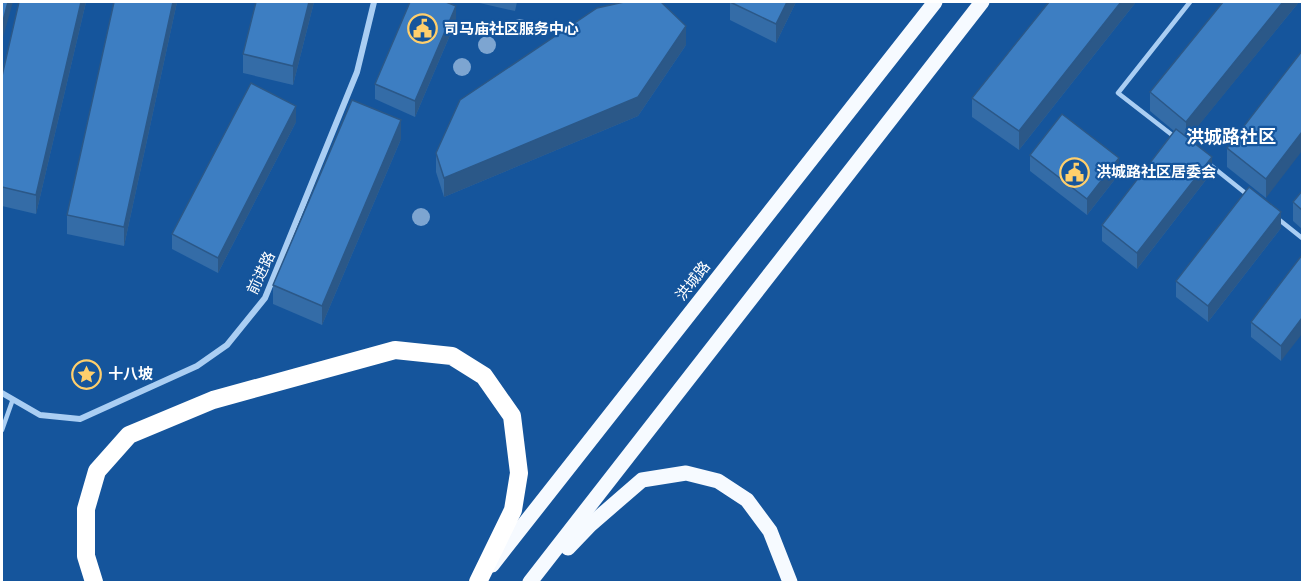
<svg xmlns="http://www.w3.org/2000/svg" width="1304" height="584" viewBox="0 0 1304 584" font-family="'Roboto Condensed','Noto Sans SC',sans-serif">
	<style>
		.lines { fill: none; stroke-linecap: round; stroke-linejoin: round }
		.lane { stroke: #aacef3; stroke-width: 4.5 }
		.street { stroke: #aacef3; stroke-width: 6 }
		.primary { stroke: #f6faff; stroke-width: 15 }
		.highway { stroke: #fff; stroke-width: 18 }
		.tree { fill: #7da5d1 }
		.wall { fill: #346ca7 }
		.shaded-wall { fill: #2b5888 }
		.building { fill: #3d7ec2; stroke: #2b5888; stroke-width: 1.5 }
		.labels { text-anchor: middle; stroke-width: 4.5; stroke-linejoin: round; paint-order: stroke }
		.poi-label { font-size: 15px; font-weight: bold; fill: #fff; stroke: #15559c; text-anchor: start }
		.street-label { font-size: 15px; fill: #fff; stroke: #15559c }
		.quarter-label { font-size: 18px; font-weight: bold; fill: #fff; stroke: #15559c }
	</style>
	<rect width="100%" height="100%" fill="#15559c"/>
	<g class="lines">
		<!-- lane -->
		<g class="lane">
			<path d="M1176,138l-58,-45 72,-91"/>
			<path d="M1209,164l40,32"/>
			<path d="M1277,218l25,20"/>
			<path d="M2,430l11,-31"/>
		</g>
		<!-- street -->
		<path class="street" d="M2,393l38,22 40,4 117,-53 30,-21 38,-47 92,-226 17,-70"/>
		<!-- primary -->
		<g class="primary">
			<path d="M568,548l22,-23 52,-45 44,-7 32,8 29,19 23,31 20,51"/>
			<path d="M492,565l443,-563"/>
			<path d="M530,582l452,-580"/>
		</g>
		<!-- highway -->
		<path class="highway" d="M94,582l-8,-26v-47l11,-38 32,-36 84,-35 182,-50 57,6 32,20 28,40 7,57 -6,37 -35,72"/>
	</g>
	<!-- trees -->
	<g class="tree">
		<circle cx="520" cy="28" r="9"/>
		<circle cx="487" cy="45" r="9"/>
		<circle cx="462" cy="67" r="9"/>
		<circle cx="421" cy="217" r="9"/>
	</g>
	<!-- wall -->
	<g class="wall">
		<path d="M19,2h67l-50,212 -34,-8v-130z"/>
		<path d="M177,2l-53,244 -57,-12v-19z"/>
		<path d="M256,2h58l-21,83 -50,-12v-19z"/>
		<path d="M475,2h42l-2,9z"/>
		<path d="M730,2h66l-20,41 -46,-23z"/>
		<path d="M1049,2h87l-117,148 -47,-33v-19z"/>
		<path d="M1223,2h76l-111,136 24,34 -75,97 -35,-28v-16l72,-94 -24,-20v-19z"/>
		<path d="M456,21l-41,96 -40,-18v-15z"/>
		<path d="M686,45l-48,71 -194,81 -8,-25v-19z"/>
		<path d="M1302,51l-36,147 -39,-31v-19z"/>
		<path d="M296,122l-78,151 -46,-24v-15z"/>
		<path d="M401,139l-79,186 -49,-21v-19z"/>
		<path d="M1030,155l89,19 -32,41 -57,-44z"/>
		<path d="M1302,191v38l-9,-8v-19z"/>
		<path d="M1281,228l-73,94 -32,-25v-16z"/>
		<path d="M1302,255l-21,106 -30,-24v-15z"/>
	</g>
	<!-- shaded-wall -->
	<g class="shaded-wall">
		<path d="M8,2h5l-11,39v-16z"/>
		<path d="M81,2h5l-50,212v-19z"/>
		<path d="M173,2h4l-53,244v-19z"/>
		<path d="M309,2h5l-21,83v-19z"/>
		<path d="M787,2h9l-20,41v-19z"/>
		<path d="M1121,2h15l-117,148v-19z"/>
		<path d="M1283,2h16l-113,139v-19z"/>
		<path d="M456,6v15l-41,96v-16z"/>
		<path d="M686,26v19l-48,71 -194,81v-19z"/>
		<path d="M296,106v16l-78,151v-15z"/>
		<path d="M401,120v19l-79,186v-19z"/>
		<path d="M1302,132v19l-36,47v-19z"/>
		<path d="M1212,157v15l-75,97v-16z"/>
		<path d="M1119,158v16l-32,41v-16z"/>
		<path d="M1281,212v16l-73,94v-16z"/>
		<path d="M1302,318v16l-21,27v-15z"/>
	</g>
	<!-- building -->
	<g class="building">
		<path d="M2,2h6l-6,23z"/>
		<path d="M19,2h62l-45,193 -34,-8v-111z"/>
		<path d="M114,2h59l-49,225 -57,-12z"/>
		<path d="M256,2h53l-16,64 -50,-12z"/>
		<path d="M410,2h36l10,4 -41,95 -40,-17z"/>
		<path d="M624,2h37l25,24 -48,71 -194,81 -8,-25 24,-53 137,-92z"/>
		<path d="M730,2h57l-11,22z"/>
		<path d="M1049,2h72l-102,129 -47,-33z"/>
		<path d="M1223,2h60l-97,120 -36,-30z"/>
		<path d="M1302,51v81l-36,47 -39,-31z"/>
		<path d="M251,83l45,23 -78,152 -46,-24z"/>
		<path d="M352,100l49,20 -79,186 -49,-21z"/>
		<path d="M1062,114l57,44 -32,41 -57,-44z"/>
		<path d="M1176,129l36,28 -75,96 -35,-28z"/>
		<path d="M1249,187l32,25 -73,94 -32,-25z"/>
		<path d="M1302,191v19l-9,-8z"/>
		<path d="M1302,255v63l-21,28 -30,-24z"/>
	</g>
	<!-- icons -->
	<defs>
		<symbol id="civic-ring" viewBox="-11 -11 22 22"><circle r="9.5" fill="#15559c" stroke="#ffcf6c" stroke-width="1.5"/><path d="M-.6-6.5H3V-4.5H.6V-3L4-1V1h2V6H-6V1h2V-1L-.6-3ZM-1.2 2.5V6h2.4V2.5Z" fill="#ffcf6c"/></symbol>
		<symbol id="sight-ring" viewBox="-11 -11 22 22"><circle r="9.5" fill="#15559c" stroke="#ffcf6c" stroke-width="1.5"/><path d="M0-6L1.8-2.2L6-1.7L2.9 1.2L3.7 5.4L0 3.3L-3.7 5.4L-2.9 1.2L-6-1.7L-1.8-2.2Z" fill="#ffcf6c"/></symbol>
	</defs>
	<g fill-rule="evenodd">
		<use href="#civic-ring" x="406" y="12" width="33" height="33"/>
		<use href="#civic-ring" x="1058" y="156" width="33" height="33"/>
		<use href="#sight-ring" x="70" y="358" width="33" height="33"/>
	</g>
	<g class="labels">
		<!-- poi labels -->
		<g class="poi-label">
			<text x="444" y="34">司马庙社区服务中心</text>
			<text x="1096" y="177">洪城路社区居委会</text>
			<text x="108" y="379">十八坡</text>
		</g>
		<!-- street labels -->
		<g class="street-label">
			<text transform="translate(261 273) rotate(-65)" y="5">前进路</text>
			<text transform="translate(693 281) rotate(-52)" y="5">洪城路</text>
		</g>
		<!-- quarter labels -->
		<g class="quarter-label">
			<text x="1231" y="143">洪城路社区</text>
		</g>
	</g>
	<!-- border -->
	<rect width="1304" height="584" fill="none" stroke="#ffffff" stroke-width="6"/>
</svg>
